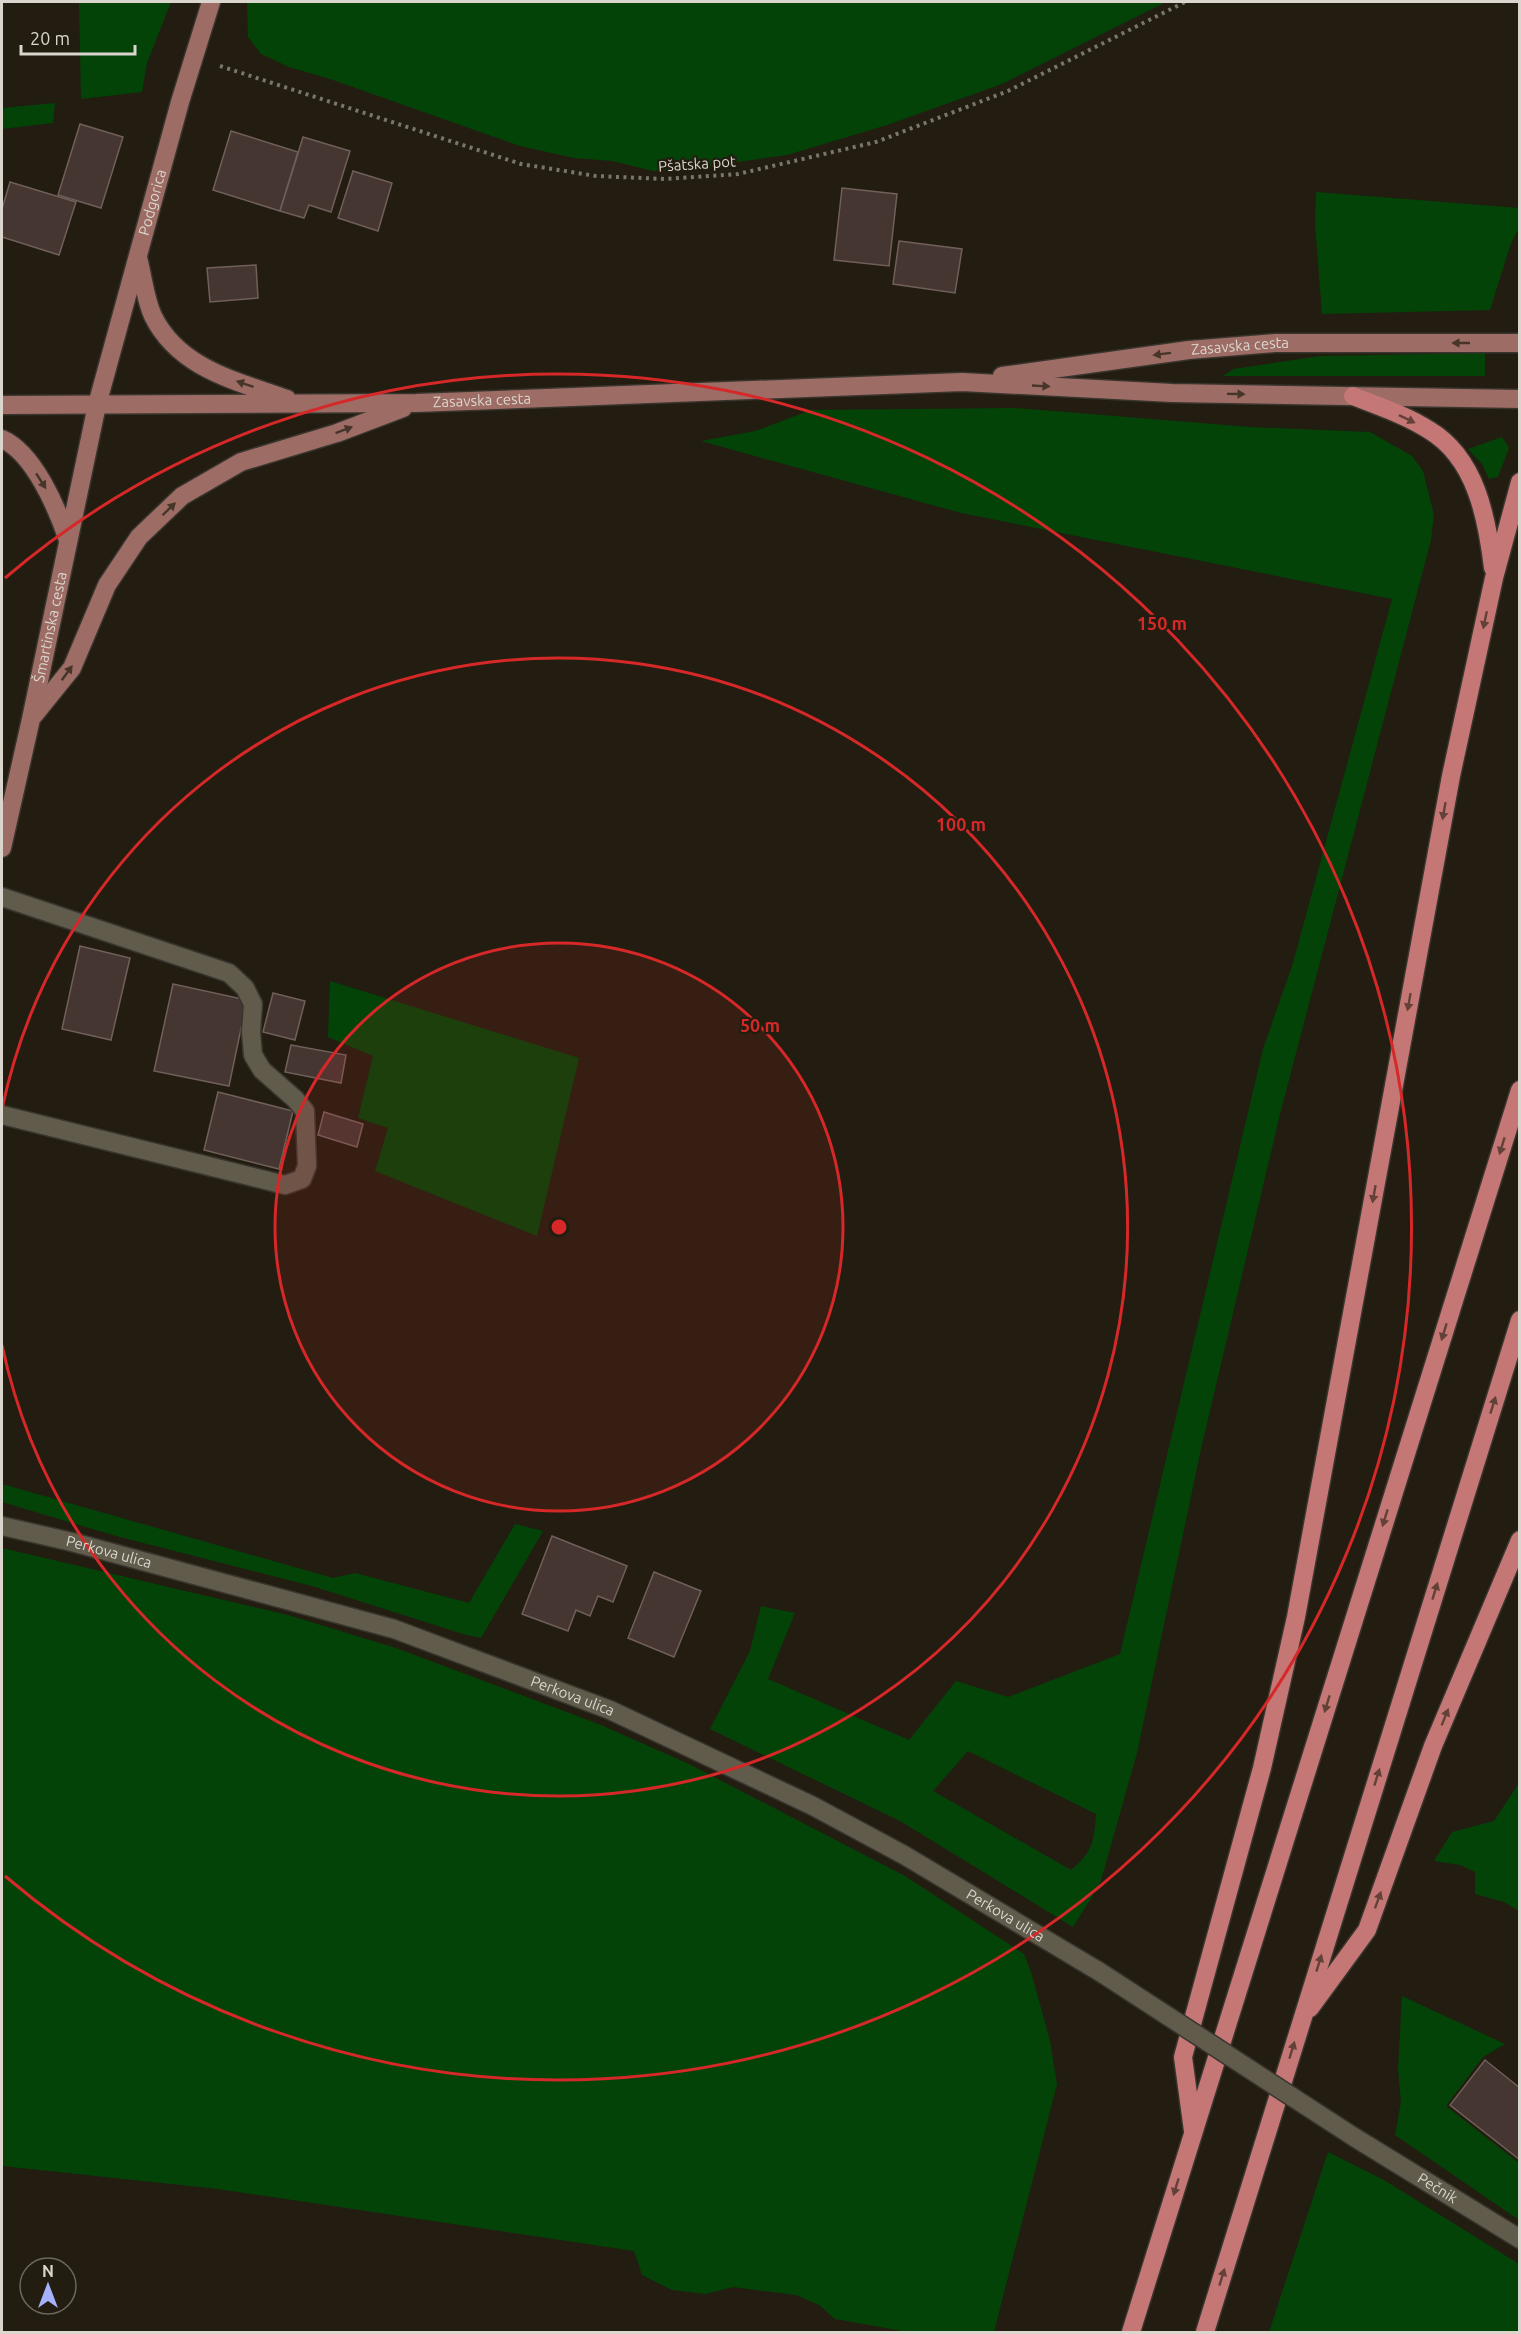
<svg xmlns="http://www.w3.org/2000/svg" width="1521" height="2334" viewBox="0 0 1521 2334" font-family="Ubuntu,sans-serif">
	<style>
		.green { fill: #034308; fill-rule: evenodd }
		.building { fill: #453632; stroke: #705f5a; stroke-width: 1.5 }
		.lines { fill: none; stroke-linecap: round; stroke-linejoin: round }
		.minor-casing { stroke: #39352e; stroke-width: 21 }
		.major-casing { stroke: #39352e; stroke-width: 21 }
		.highway-casing { stroke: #39352e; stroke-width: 21 }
		.path { stroke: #7a766b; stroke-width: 4; stroke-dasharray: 3 4.5; stroke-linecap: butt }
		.minor { stroke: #615b4c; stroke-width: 18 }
		.major { stroke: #9d6c65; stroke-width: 18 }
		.highway { stroke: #c57775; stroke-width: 18 }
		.minor-bridge-casing { stroke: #39352e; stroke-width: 21; stroke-linecap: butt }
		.minor-bridge { stroke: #615b4c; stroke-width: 18 }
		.oneway { fill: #47352a }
		.oneway2 { fill: #634138 }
		.ring { fill: none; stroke: #d62828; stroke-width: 3 }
		.labels { text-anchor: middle; stroke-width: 4.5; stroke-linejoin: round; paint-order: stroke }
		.street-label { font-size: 15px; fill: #dad6ce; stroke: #221d10 }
		.centre { fill: #d62828; stroke: #221d10; stroke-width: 3 }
		.ring-label { font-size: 18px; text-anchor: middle; font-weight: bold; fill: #d62828; stroke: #221d10; stroke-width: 4.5; stroke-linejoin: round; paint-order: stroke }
	</style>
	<rect width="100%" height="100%" fill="#221d10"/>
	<!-- green -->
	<g class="green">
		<path d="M79,2h92l-24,61 -5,29 -61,7z"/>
		<path d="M247,2h919l-164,82 -115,41 -100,30 -100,14 -34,2 -41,-10 -38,-3 -54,-12 -187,-66 -44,-13 -28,-13 -13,-17z"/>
		<path d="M55,103l-2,20 -51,6v-21z"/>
		<path d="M1316,192l203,16v20l-8,15 -21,67 -168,4 -7,-89z"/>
		<path d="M1485,353v23h-262l10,-7 87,-13z"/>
		<path d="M1015,408l235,19 120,5 42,24 11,15 11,44 -3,25 -151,574 -79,335 -64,304 -37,131 -27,43 -173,-106 -190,-92 40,-78 11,-45 34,7 -27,66 141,61 47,-59 52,16 112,-43 143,-605 30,-86 99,-364 -431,-86 -260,-72 54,-10 56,-21zM968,1751l128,63c-2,27 -3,38 -25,56l-138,-79z"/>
		<path d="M1502,437l7,11 -11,29 -9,2 -7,-15 -14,-15z"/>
		<path d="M330,981l249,77 -42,178 -162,-65 13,-43 -30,-10 15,-62 -45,-19z"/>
		<path d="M2,1484l331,94 22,-5 114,30 46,-79 28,7 -62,107 -18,-4 -151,-48 -196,-50 -114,-34z"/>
		<path d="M2,1548l286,67 108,33 205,77 88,39 216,112 119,78 8,21 18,66 7,43 -63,248h-86l-73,-13 -16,-14 -23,-10 -63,-8 -27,7 -34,-4 -30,-15 -8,-24 -416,-62 -216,-23z"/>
		<path d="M1519,1783l1,91 -3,4 2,1v32l-15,-9 -29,-8v-22l-15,-7 -26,-4 18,-29 42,-11z"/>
		<path d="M1402,1996l103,48 -22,13 -37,49 73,57v57l-124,-85 6,-33 -3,-33z"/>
		<path d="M1328,2152l56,28 135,84v68h-250z"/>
	</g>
	<!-- building -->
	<g class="building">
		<path d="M80,124l43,13 -22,71 -43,-13z"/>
		<path d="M231,131l67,21 -18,59 -67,-21z"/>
		<path d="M303,137l47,14 -19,61 -22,-7 -5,13 -24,-7z"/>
		<path d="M353,171l39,12 -14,48 -40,-13z"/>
		<path d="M10,182l66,20 -17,53 -57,-18v-28z"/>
		<path d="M842,188l55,6 -8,72 -55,-6z"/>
		<path d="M899,241l63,8 -7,44 -62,-9z"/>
		<path d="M256,265l2,33 -48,4 -3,-34z"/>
		<path d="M80,946l50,12 -19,82 -49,-11z"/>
		<path d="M173,984l74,16 -18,86 -75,-15z"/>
		<path d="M273,993l32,8 -10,39 -32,-8z"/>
		<path d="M291,1045l55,10 -5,28 -56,-11z"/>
		<path d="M218,1092l75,19 -14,58 -75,-19z"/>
		<path d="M324,1112l39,12 -6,23 -39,-12z"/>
		<path d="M552,1536l75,30 -14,36 -15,-6 -8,20 -14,-6 -8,21 -46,-17z"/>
		<path d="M654,1572l47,19 -27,66 -46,-19z"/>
		<path d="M1485,2060l35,28v72l-70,-55z"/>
	</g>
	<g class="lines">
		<defs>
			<g id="minor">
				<path d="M2,897l227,76 16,15 8,16 -2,28 2,23 9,15 33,29 10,12 2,55 -5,13 -17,6 -283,-70"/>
				<path id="s1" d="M2,1526l70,16 322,87 216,81 203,96 91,49 196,117"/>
				<path id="s2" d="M1354,2137l166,102"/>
			</g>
			<g id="major">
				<path d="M138,258c5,18 7,41 15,58 26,53 84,65 134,83"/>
				<path id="s3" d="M1002,376l187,-26 86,-7h245"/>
				<path id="s4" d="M2,405l414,-2 546,-21 210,11 348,6"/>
				<path d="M2,439c32,14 55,69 66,101"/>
				<path d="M34,715l38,-47 35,-83 32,-48 43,-41 59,-34 96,-29 66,-25"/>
				<path id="s5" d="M2,848l29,-129 66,-314 83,-303 31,-100"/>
			</g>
			<g id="highway">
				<path d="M1353,396c25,10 53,19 76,34 47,28 58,88 64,138"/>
				<path d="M1310,2008l57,-78 66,-184 87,-206"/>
				<path d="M1193,2131l-10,-74 79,-289 34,-151 155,-841 43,-198 26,-96"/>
				<path d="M1131,2332l389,-1242"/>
				<path d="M1205,2332l315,-1012"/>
			</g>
		</defs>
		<!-- minor casing -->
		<use href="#minor" class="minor-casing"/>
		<!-- major casing -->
		<use href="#major" class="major-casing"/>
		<!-- highway casing -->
		<use href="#highway" class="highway-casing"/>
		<!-- path -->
		<path class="path" d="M220,66l301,98 75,12 68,3 74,-5 138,-32 132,-51 177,-89"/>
		<!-- minor -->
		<use href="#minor" class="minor"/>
		<!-- major -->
		<use href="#major" class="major"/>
		<!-- highway -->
		<use href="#highway" class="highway"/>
		<defs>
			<path id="minor-bridge" d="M1100,1972l254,165"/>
		</defs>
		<!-- minor-bridge casing -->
		<use href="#minor-bridge" class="minor-bridge-casing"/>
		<!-- minor-bridge -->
		<use href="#minor-bridge" class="minor-bridge"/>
	</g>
	<!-- one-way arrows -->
	<defs><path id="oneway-solid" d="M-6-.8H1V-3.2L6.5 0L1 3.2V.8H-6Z" transform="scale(1.5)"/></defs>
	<g class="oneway">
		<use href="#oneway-solid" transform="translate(1461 343) rotate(180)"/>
		<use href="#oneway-solid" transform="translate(1162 354) rotate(173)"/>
		<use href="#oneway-solid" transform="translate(245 384) rotate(-161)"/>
		<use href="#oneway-solid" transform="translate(1041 386) rotate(3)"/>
		<use href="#oneway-solid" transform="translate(1236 394) rotate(1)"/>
		<use href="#oneway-solid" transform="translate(344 430) rotate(-21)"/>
		<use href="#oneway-solid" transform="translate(41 481) rotate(57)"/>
		<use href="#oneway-solid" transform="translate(169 509) rotate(-44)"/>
		<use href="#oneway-solid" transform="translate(67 673) rotate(-54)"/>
	</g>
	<g class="oneway2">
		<use href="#oneway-solid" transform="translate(1407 419) rotate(26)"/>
		<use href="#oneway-solid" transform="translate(1485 620) rotate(102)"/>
		<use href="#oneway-solid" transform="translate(1444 811) rotate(100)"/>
		<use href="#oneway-solid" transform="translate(1409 1002) rotate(100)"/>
		<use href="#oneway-solid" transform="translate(1502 1146) rotate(107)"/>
		<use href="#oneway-solid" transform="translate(1374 1194) rotate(100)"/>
		<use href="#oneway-solid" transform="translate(1444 1332) rotate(107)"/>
		<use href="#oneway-solid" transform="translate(1493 1405) rotate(-73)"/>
		<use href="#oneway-solid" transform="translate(1385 1518) rotate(107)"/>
		<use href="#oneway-solid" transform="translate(1435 1591) rotate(-73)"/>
		<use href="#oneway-solid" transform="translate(1327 1704) rotate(107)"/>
		<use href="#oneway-solid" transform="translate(1445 1717) rotate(-68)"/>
		<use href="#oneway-solid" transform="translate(1377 1777) rotate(-73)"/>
		<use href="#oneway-solid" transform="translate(1378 1900) rotate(-70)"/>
		<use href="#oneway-solid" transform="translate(1319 1963) rotate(-73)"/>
		<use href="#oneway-solid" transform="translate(1292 2050) rotate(-73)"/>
		<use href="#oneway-solid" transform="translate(1176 2187) rotate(107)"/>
		<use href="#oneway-solid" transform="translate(1222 2277) rotate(-73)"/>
	</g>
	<!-- distance rings -->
	<circle cx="559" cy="1227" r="284" fill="#d62828" fill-opacity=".12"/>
	<g class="ring">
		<circle cx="559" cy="1227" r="284"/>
		<path d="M2 1109A569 569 0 1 1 2 1345"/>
		<path d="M5 578A853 853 0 1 1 5 1876"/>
	</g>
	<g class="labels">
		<!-- street labels -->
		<g class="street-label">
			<text transform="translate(697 164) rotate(-4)" y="5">Pšatska pot</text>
			<text dy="5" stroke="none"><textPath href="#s5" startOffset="663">Podgorica</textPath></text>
			<text dy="5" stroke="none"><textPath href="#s3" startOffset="240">Zasavska cesta</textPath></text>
			<text dy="5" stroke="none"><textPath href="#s4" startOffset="480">Zasavska cesta</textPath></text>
			<text dy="5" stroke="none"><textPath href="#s5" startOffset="226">Šmartinska cesta</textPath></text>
			<text dy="5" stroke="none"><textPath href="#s1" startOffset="110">Perkova ulica</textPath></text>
			<text dy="5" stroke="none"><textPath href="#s1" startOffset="596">Perkova ulica</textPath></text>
			<text dy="5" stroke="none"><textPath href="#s1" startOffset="1082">Perkova ulica</textPath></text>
			<text dy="5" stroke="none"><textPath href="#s2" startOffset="98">Pečnik</textPath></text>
		</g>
	</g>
	<circle cx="559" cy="1227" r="9" class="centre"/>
	<g class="ring-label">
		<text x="1162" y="630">150 m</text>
		<text x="961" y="831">100 m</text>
		<text x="760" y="1032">50 m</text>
	</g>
	<!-- border -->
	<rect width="1521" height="2334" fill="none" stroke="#dad6ce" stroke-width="6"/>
	<!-- north arrow -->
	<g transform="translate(48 2286)"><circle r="28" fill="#221d10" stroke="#6c675c" stroke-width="1.5"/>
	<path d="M0-4.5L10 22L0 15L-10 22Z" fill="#a6b1fc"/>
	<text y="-9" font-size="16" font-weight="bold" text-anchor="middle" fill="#dad6ce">N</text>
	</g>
	<!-- scale -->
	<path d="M21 45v9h114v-9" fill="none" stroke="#dad6ce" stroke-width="3"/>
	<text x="30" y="45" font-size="18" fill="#dad6ce" stroke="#221d10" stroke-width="4.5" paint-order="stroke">20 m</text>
</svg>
